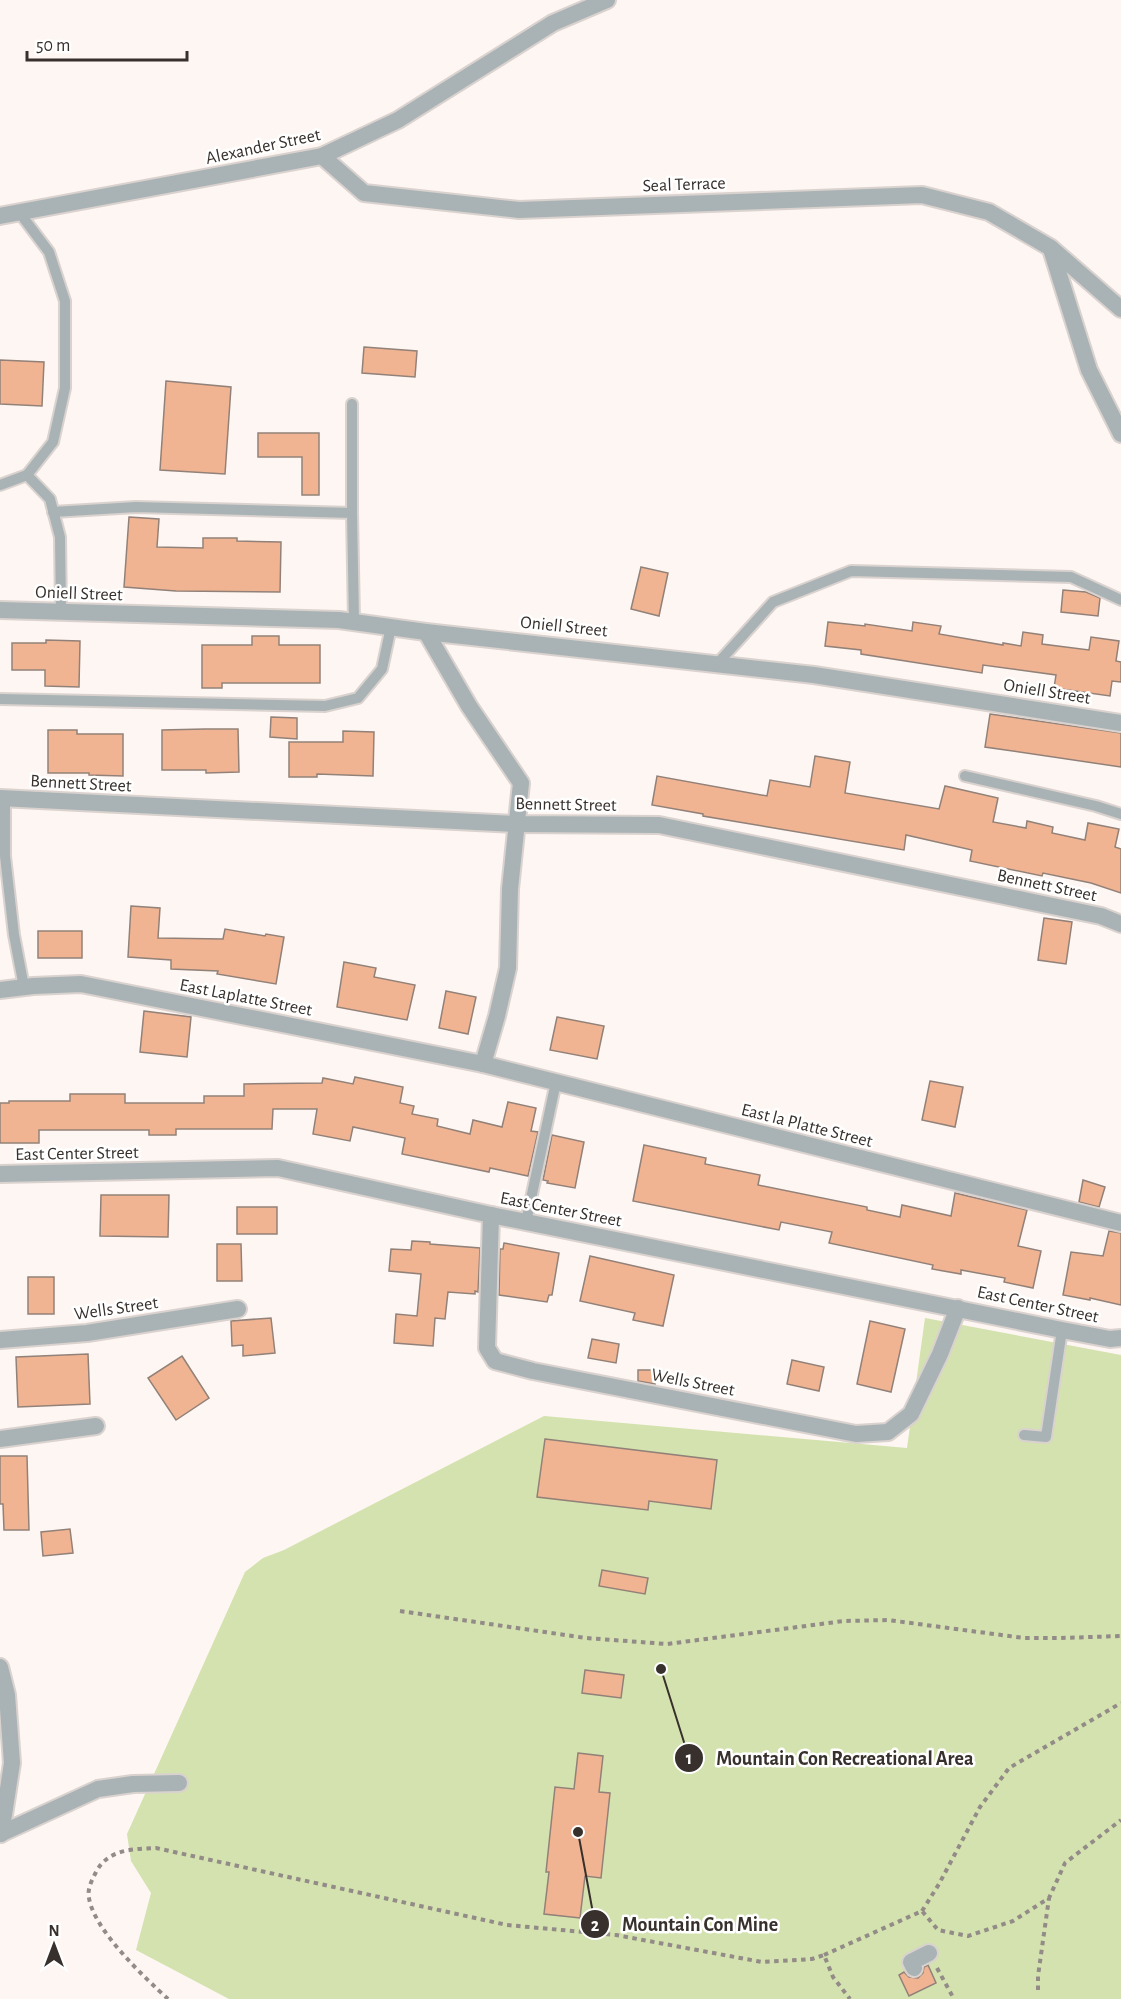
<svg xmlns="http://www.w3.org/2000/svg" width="1121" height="1999" viewBox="0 0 1121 1999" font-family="'Alegreya Sans',sans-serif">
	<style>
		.green { fill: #d3e2ae }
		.building { fill: #f1b493; stroke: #928178; stroke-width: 1.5 }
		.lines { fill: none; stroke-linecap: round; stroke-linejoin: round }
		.service-casing { stroke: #dad2ce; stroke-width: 14 }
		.pedestrian-casing { stroke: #dad2ce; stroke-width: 20 }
		.minor-casing { stroke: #dad2ce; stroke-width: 20 }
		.path { stroke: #938b87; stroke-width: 4; stroke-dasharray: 4.5 4.5; stroke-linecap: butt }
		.service { stroke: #a9b3b5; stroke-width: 10 }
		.pedestrian { stroke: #a9b3b5; stroke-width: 16 }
		.minor { stroke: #a9b3b5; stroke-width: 16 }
		.labels { text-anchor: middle; stroke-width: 5; stroke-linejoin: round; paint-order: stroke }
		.street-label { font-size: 18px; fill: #37302c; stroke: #fff }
		.leader { fill: none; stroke: #37302c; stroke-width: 2 }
		.callout-dot { fill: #37302c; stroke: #fff; stroke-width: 2 }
		.mark-label { font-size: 18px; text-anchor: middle; font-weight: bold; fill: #fff }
		.callout-label { font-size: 20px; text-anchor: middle; font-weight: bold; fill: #37302c; stroke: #fff; stroke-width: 5; stroke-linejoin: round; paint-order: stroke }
	</style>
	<rect width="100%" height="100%" fill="#fef6f2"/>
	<!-- green -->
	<path class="green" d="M925,1318l196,37v644h-892l-93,-49 15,-57 -20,-32 -4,-27 118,-262 18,-14 21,-8 260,-134 363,32z"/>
	<!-- building -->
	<g class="building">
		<path d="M364,347l53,4 -2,26 -53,-4z"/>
		<path d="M0,360l44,2 -2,44 -42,-2z"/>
		<path d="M166,381l65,6 -6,87 -65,-4z"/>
		<path d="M258,433h61v62h-17v-38h-44z"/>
		<path d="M129,517l30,2 -2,28 46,1v-10h34v3l44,1 -1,50 -104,-1 -52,-4z"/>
		<path d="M641,567l27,6 -9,43 -28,-7z"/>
		<path d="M1063,590l23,2 14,6 -2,18 -37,-4z"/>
		<path d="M828,622l37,4v-2l47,7 1,-9 28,4 -2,8 64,11v-2l18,3 2,-14 20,3 -1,9 47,6 2,-13 28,4 -3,20 5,1v20l-9,-1 -2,15 -56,-8 2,-13 -73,-10 -1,8 -121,-19v-4l-36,-4z"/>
		<path d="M252,636h27v9h41v38h-98v5h-20v-43h50z"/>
		<path d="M46,640l34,1 -1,46 -34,-1v-16h-33v-27h34z"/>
		<path d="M990,714l131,19v34l-136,-20z"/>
		<path d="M271,717l26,1v21l-27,-2z"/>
		<path d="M205,729h33l1,43 -33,1v-3h-44v-40z"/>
		<path d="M48,730h29v4h46v42l-34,-1v-2h-41z"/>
		<path d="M343,731l31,1 -1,44 -56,-2v3h-28v-35h54z"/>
		<path d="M815,756l35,6 -5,31 94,16 6,-23 53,12 -5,24 33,6 1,-7 26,6 -1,6 33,7 3,-17 31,6 -4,18 6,2v44l-30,-10 -48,-10 -1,3 -72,-15 2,-11 -66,-15 -2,15 -201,-34v-2l-51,-9 5,-29 110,20 3,-16 40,7z"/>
		<path d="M131,906l29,2 -2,30 65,1 2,-10 40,7 1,-2 18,3 -8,47 -59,-10 1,-3 -47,-2v-9l-43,-3z"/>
		<path d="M1044,918l28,4 -6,42 -28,-4z"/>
		<rect x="38" y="931" width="44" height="27"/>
		<path d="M344,962l32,6 -2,9 41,8 -8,35 -70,-13z"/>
		<path d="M446,991l30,6 -8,37 -29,-6z"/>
		<path d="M144,1011l47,6 -4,40 -47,-5z"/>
		<path d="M557,1017l47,9 -7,33 -47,-9z"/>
		<path d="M355,1077l48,10 -3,16 14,3 -2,8 26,5 -1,7 33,8 3,-14 29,7 6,-25 28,6 -5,23 7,1 -10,44 -38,-8 -1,4 -87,-18 3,-16 -52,-11 -3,14 -37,-7 4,-25h-44l-1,20h-96v6h-27v-5h-110v13h-39v-40h9v-2h61v-7h55v9h79v-7h40v-12l78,-1 1,-5 30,6z"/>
		<path d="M930,1081l33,6 -8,40 -33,-7z"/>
		<path d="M552,1135l32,7 -9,46 -28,-5 1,-2 -5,-1z"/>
		<path d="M644,1145l62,13 -1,6 55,11 -2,10 109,22v3l33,7 2,-12 49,11 4,-23 72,17 -9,36 23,5 -8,37 -29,-6 1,-4 -44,-8v4l-29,-5 1,-4 -104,-22 3,-11 -51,-10 -2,8 -146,-29z"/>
		<path d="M1083,1180l22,7 -6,20 -20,-5z"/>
		<path d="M101,1195h68l-1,42 -68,-1z"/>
		<rect x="237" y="1207" width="40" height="27"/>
		<path d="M1109,1231l12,2v72l-31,-7v2l-27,-5 8,-43 32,4z"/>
		<path d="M412,1241l18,1v2l50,4 -2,44 -3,-1v3l-27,-2 -3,27 -10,-1 -2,28 -39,-3 2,-29 21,2 4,-42 -32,-3 2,-22 20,1z"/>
		<path d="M504,1243l55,10 -7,42h-3l-2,7 -48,-7 1,-46h3z"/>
		<path d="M217,1244h24l1,37h-25z"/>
		<path d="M590,1256l84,19 -11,51 -30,-6 2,-7 -55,-12z"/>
		<rect x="28" y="1277" width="26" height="37"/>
		<path d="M271,1318l4,35 -32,3v-11l-11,1 -1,-25z"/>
		<path d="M870,1321l35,8 -14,63 -34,-8z"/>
		<path d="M592,1339l27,5 -3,19 -28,-5z"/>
		<path d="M88,1354l2,50 -72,3 -2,-50z"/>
		<path d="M182,1356l27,42 -33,22 -28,-42z"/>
		<path d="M792,1360l32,7 -5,24 -32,-7z"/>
		<path d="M638,1370h17v14l-17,-3z"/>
		<path d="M545,1439l172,21 -6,49 -62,-8 -1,9 -111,-13z"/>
		<path d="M0,1456h27l2,74h-25l-1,-26h-3z"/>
		<path d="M70,1529l3,24 -30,3 -2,-24z"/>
		<path d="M602,1570l46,8 -3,16 -46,-8z"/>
		<path d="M585,1670l39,5 -3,23 -39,-5z"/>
		<path d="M578,1753l25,3 -4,36 11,1 -9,85 -16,-2 -5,42 -36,-4 5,-42h-3l9,-85 19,2z"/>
		<path d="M928,1965l8,18 -27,13 -10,-21 5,-3 5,5 9,1 5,-5 1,-6z"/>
	</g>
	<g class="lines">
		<defs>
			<g id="service">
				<path d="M352,404v109"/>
				<path d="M27,475l23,24 10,38 1,75"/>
				<path d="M0,485l27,-10 26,-33 12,-54v-87l-16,-49 -30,-40"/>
				<path d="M53,512l83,-5 216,6 2,108"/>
				<path d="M718,663l55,-61 78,-31 220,6 50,23"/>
				<path d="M0,699l325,7 33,-8 24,-29 9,-42"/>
				<path d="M965,776l131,30 25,8"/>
				<path d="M5,799v57l9,79 10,52"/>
				<path d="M526,1222l30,-140"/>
				<path d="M1024,1435l22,2 16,-107"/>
			</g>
			<path id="pedestrian" d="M914,1968l-3,-6 18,-9"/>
			<g id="minor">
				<path d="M322,156l42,37 155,17 403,-15 67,17 62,36 70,61"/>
				<path d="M0,216l322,-60 76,-36 155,-97 54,-23"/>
				<path d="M1051,249l38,121 32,64"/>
				<path d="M0,610l339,10 87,12 388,43 307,48"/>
				<path d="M426,632l43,74 52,77 -11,106 -2,79 -11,48 -14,48"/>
				<path d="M0,798l516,26 143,1 442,91 20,8"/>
				<path d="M0,990l33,-4 48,-2 402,80 638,159"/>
				<path d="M0,1174l278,-6 213,47 571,115 48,9 11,-1"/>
				<path d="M491,1215l-4,133 8,13 38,10 323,63 32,-2 23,-18 29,-60 18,-46"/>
				<path d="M0,1340l87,-7 151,-24"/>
				<path d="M0,1439l96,-13"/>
				<path d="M0,1667l7,28 5,68 -11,71"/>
				<path d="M0,1834l98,-45 35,-5 46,-1"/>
			</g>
		</defs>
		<!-- service casing -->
		<use href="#service" class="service-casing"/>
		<!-- pedestrian casing -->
		<use href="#pedestrian" class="pedestrian-casing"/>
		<!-- minor casing -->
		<use href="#minor" class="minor-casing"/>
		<!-- path -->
		<g class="path">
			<path d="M400,1611l186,27 81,6 177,-23 44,-1 136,18h37l60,-2"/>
			<path d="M922,1911l17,-27 41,-77 29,-39 112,-65"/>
			<path d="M824,1955l98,-44 16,19 30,6 45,-15 36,-23 16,-35 56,-43"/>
			<path d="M937,1968l17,31"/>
			<path d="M1038,1990v-14l11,-78"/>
			<path d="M168,1999c-24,-22 -74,-69 -79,-101 -2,-9 3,-18 7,-26 12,-23 37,-23 60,-24l351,77 109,10 146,27 50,-3 12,-4 9,22 17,22"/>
		</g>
		<!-- service -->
		<use href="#service" class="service"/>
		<!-- pedestrian -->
		<use href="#pedestrian" class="pedestrian"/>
		<!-- minor -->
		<use href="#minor" class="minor"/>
	</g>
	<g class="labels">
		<!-- street labels -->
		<g class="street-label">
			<text transform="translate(263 146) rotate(-12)" y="6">Alexander Street</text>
			<text transform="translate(684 184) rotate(-2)" y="6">Seal Terrace</text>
			<text transform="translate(79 593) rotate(2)" y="6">Oniell Street</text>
			<text transform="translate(564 626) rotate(6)" y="6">Oniell Street</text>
			<text transform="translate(1047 691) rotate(9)" y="6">Oniell Street</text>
			<text transform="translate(81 783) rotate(3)" y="6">Bennett Street</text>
			<text transform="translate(566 804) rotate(1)" y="6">Bennett Street</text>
			<text transform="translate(1047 885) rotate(12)" y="6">Bennett Street</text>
			<text transform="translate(246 997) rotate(11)" y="6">East Laplatte Street</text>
			<text transform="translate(807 1125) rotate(14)" y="6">East la Platte Street</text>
			<text transform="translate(77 1153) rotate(-1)" y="6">East Center Street</text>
			<text transform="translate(561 1209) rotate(11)" y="6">East Center Street</text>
			<text transform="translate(1038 1304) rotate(12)" y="6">East Center Street</text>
			<text transform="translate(116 1308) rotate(-8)" y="6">Wells Street</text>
			<text transform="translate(693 1382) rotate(11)" y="6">Wells Street</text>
		</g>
	</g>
	<!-- callouts -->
	<path class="leader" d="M661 1669L689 1758M578 1832L595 1924"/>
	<g class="callout-dot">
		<circle cx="661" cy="1669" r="6"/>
		<circle cx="578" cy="1832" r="6"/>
		<circle cx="689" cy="1758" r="15"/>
		<circle cx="595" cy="1924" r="15"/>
	</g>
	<g class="mark-label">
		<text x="689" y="1764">1</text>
		<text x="595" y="1931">2</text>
	</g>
	<g class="callout-label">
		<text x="845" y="1765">Mountain Con Recreational Area</text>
		<text x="700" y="1931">Mountain Con Mine</text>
	</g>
	<!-- north arrow -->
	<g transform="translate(54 1945)" stroke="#ffffff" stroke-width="4.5" paint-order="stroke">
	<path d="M0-4.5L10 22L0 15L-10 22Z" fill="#37302c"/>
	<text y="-9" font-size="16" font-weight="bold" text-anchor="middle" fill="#37302c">N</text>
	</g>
	<!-- scale -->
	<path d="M27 51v9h160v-9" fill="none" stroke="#37302c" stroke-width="3"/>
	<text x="36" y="51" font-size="18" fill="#37302c" stroke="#ffffff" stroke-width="4.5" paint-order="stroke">50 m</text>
</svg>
